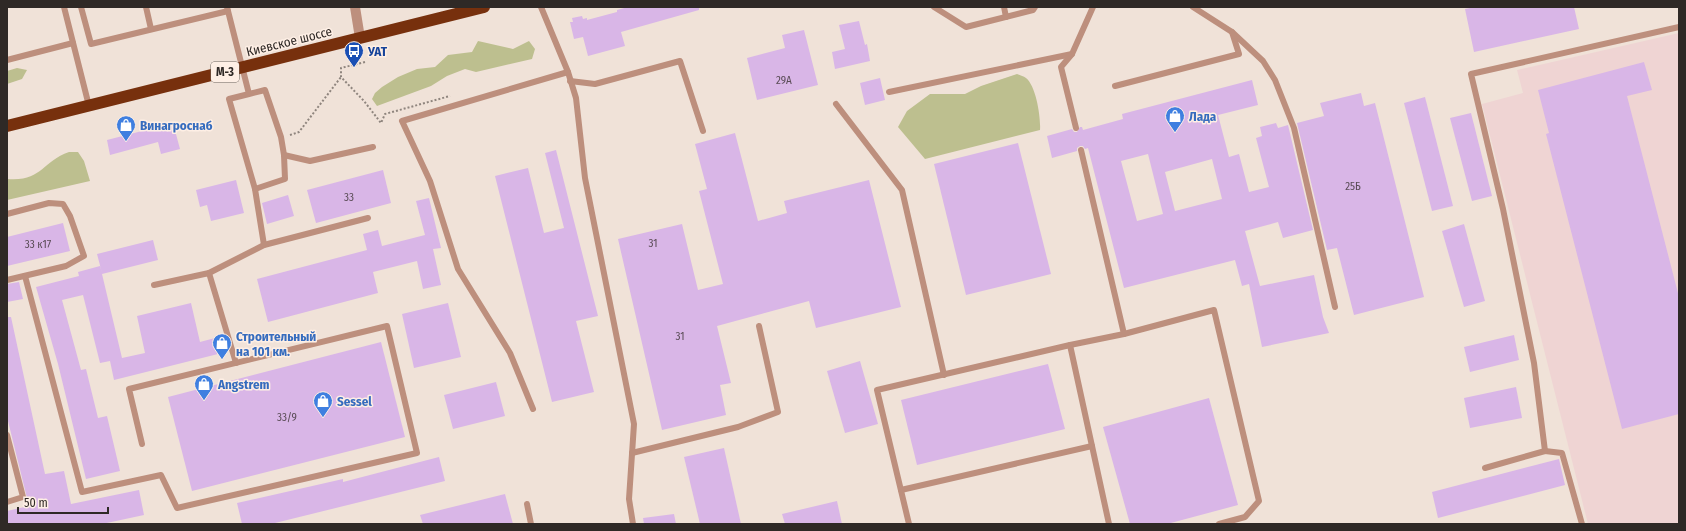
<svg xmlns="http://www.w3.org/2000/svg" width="1686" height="531" viewBox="0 0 1686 531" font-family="'Fira Sans Condensed',sans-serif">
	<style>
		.industrial { fill: #efd4d3 }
		.green { fill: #bdbf8f }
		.building { fill: #d9b6e7; fill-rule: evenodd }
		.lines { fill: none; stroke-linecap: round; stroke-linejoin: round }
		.path { stroke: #8f857e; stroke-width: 2; stroke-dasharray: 2 2; stroke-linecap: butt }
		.lane { stroke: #bd8f7d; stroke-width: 6 }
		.street { stroke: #bd8f7d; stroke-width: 10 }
		.highway { stroke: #77300d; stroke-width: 12 }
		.labels { text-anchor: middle; stroke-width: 3; stroke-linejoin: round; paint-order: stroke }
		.number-label { font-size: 11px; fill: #5a4c56 }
		.shield { fill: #feefe5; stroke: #6d645f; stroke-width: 1 }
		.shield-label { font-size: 12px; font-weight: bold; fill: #2f2926 }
		.street-label { font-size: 13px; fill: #2f2926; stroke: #feefe5 }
		.transit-label { font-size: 13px; font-weight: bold; fill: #164399; stroke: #feefe5; text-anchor: start }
		.shop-label { font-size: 13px; font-weight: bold; fill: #366cbe; stroke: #feefe5; text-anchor: start }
	</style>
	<rect width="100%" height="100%" fill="#f0e2d8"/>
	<!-- industrial -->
	<path class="industrial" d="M1679,33v491h-91l-106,-420 41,-11 -6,-23z"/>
	<!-- green -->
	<g class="green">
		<path d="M478,41l35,8 16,-8 6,8 -3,10 -56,13 -11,-3 -18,7 -16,10 -54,20 -5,-7 3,-6 7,-6 16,-10 19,-8 18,-2 13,-12 24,-3z"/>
		<path d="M17,68l10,2 -5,9 -15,5v-13z"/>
		<path d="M1017,74c2,1 7,2 9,4 10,8 15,39 14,52l-115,29 -27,-32 9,-16 23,-17h35l16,-8z"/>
		<path d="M69,152h9l6,9 6,20 -83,19v-21c35,3 34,-17 62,-27z"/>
	</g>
	<!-- building -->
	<g class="building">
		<path d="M628,7h71v3l-78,22 4,14 -37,10 -5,-19 -9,2 -4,-17h3l-1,-4 10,-2 1,3 4,-1v2l30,-8v-2z"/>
		<path d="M1475,7h99l5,22 -105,23 -9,-43z"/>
		<path d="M859,21l6,24 2,-1 3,17 -35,8 -3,-17 13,-3 -6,-24z"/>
		<path d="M804,30l14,55 -61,15 -10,-42 38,-10 -3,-13z"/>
		<path d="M1644,62l8,28 -25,6 52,201v117l-57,15 -76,-295 3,-1 -11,-43z"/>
		<path d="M880,78l5,22 -20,5 -5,-22z"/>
		<path d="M1252,80l6,25 -40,10 11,42 10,-3 10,38 20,-5 -13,-49 6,-2 -2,-9 16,-4 2,5 10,-3 25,105 -30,8 -5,-16 -33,9 15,55 54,-11 9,42 6,16 -67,14 -13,-63 -7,2 -7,-26 -111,28 -36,-140 -3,1 -2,-3h-3l-3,2v3l-25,7 -5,-22 25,-7 2,3h3l3,-5h2l1,3 40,-11 -1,-5zM1148,154l15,60 -26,7 -16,-60zM1212,159l10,40 -47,12 -10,-39z"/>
		<path d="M1361,93l3,13 11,-3 49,194 -70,18 -17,-67 -10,2 -30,-127 27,-7 -4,-13z"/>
		<path d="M1425,97l28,109 -21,5 -28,-108z"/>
		<path d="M1471,113l21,83 -20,5 -22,-83z"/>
		<path d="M173,123l7,26 -19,5 -3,-12 -48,13 -3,-15z"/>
		<path d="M735,133l23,88 29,-8 -3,-12 85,-21 32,127 -85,21 -7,-27 -92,25 14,57 -11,2 6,30 -64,15 -44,-191 64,-15 16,66 25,-6 -24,-93 8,-2 -12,-45z"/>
		<path d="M1018,143l33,131 -85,21 -32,-131z"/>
		<path d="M556,150l42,166 -22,5 18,71 -42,10 -57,-226 33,-8 16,65 20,-5 -19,-75z"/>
		<path d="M383,170l8,33 -75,20 -9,-33z"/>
		<path d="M236,180l8,33 -33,8 -4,-16 -7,2 -4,-17z"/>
		<path d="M288,195l6,21 -27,8 -5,-21z"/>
		<path d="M429,198l12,50 -8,1 8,36 -18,4 -6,-28 -44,11 5,21 -110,29 -11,-43 110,-29 -4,-16 15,-4 4,16 43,-11 -9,-34z"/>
		<path d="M63,223l7,28 -63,15v-29z"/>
		<path d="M1464,224l21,77 -21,6 -22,-76z"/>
		<path d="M153,240l5,20 -56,14 20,84 23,-5 -8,-37 54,-13 9,39 15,-4 3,16 -104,26 -4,-19 -10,2 -17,-68 -21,5 19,70 5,-1 12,49 9,-2 13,55 -34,8 -28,-115 -22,-77 43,-11 -1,-4 22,-6 2,7 -5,-19z"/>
		<path d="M19,282l4,17 -16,3v-18z"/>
		<path d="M448,303l13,54 -47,11 -12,-54z"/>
		<path d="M7,317h4l34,157 19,-3 7,33 68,-14 5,25 -42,9h-95v-13l22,-5 -22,-89z"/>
		<path d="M1514,335l5,25 -49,12 -6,-25z"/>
		<path d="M381,342l24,95 -213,54 -24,-94z"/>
		<path d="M860,361l18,63 -33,9 -18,-62z"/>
		<path d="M1048,364l17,65 -148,36 -16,-65z"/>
		<path d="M496,382l9,34 -52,13 -9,-34z"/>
		<path d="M1516,387l6,31 -52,10 -6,-30z"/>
		<path d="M1209,398l29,107 -71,19h-37l-27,-97z"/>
		<path d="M724,448l17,76h-41l-16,-67z"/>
		<path d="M439,457l6,24 -174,43h-29l-5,-21 106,-24v3z"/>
		<path d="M1559,459l6,26 -127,33 -6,-26z"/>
		<path d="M505,494l8,30h-90l-3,-9z"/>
		<path d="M837,501l5,23h-57l-3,-10z"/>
		<path d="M674,514l2,10h-32l-1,-6z"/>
	</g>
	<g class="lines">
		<!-- path -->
		<g class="path">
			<path d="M365,62l-24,6v9l23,24 17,22 4,-9 65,-18"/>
			<path d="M290,135l9,-3 42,-55"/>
		</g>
		<!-- lane -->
		<g class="lane">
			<path d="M64,7l25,99"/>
			<path d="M81,7l10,37 137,-33"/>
			<path d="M146,7l5,22"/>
			<path d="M227,7l22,87 -20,5 26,90 30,-10 -1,-24 -3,-18 -16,-47 -16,4"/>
			<path d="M541,7l27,65 8,26 9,80 49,246 -5,75 4,25"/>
			<path d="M934,7l32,20 67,-17 2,-3"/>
			<path d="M1004,7l2,10"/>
			<path d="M1232,32l31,29 12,19 19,48 41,179"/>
			<path d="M7,60l66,-17"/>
			<path d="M570,81l25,3 85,-23 23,70"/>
			<path d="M1115,86l124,-32 -7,-22 -39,-25"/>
			<path d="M889,92l183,-38"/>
			<path d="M836,104l66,86 42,185"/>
			<path d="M1076,128l-15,-61 11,-13 21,-47"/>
			<path d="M1081,150l43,184"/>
			<path d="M284,155l26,6 63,-14"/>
			<path d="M255,189l9,56"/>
			<path d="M7,214l42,-11 14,1 7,12 14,40 -18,10 -59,14"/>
			<path d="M209,273l55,-28 104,-27"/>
			<path d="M25,276l57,216 79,-17 16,33 240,-55 -30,-127 -258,63 13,55"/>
			<path d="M154,285l55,-12 27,90"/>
			<path d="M1070,345l54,-11 90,-24 45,191 -14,16 -26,7"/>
			<path d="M533,409l-23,-56 -52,-84 -28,-88 -28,-60 166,-49"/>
			<path d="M7,435l16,62 -16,5"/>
			<path d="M1545,451l17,2 20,71"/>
			<path d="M632,453l106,-26 40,-15 -19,-86"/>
			<path d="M1485,468l60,-17 -11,-88 -31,-154 -32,-135 208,-47"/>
			<path d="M901,490l191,-44"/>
			<path d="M527,504l4,20"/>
			<path d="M909,524l-32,-134 193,-45 39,179"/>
		</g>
		<!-- street -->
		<path class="street" d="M355,7l5,31"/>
		<!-- highway -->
		<path class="highway" d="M7,126l477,-119"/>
	</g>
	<!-- icons -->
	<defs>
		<symbol id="bus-pin" viewBox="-11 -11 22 30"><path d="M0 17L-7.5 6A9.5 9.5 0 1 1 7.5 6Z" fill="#1a4fb4" stroke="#feefe5"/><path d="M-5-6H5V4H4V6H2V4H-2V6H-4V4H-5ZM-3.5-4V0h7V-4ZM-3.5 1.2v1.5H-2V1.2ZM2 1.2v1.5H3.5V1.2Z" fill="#fff"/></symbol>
		<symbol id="shop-pin" viewBox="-11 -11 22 30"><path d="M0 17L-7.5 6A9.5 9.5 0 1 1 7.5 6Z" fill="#3f7fe0" stroke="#feefe5"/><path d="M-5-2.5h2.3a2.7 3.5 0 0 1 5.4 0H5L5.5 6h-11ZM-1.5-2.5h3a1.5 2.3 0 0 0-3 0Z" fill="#fff"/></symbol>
	</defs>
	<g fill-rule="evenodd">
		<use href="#bus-pin" x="343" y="40" width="22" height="30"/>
		<use href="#shop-pin" x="1164" y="105" width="22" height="30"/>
		<use href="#shop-pin" x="115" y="114" width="22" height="30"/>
		<use href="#shop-pin" x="211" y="332" width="22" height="30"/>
		<use href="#shop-pin" x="193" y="373" width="22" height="30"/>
		<use href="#shop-pin" x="312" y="390" width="22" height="30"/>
	</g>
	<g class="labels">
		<!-- number labels -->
		<g class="number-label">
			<text x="784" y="84">29А</text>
			<text x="1353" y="190">25Б</text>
			<text x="349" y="201">33</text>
			<text x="653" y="247">31</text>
			<text x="38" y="248">33 к17</text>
			<text x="680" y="340">31</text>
			<text x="287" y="421">33/9</text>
		</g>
		<!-- shield labels -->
		<rect class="shield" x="211" y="62" width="28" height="20" rx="3"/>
		<g class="shield-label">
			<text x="225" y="76">М-3</text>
		</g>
		<!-- street labels -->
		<g class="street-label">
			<text transform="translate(289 41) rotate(-14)" y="5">Киевское шоссе</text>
		</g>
		<!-- transit labels -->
		<g class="transit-label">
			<text x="368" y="56">УАТ</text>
		</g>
		<!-- shop labels -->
		<g class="shop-label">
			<text x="1189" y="121">Лада</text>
			<text x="140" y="130">Винагроснаб</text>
			<text x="236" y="341">Строительный<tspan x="236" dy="15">на 101 км.</tspan></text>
			<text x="218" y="389">Angstrem</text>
			<text x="337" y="406">Sessel</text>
		</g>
	</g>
	<!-- border -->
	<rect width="1686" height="531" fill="none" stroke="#2f2926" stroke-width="16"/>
	<!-- scale -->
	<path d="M18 507v6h90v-6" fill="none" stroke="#2f2926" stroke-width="2"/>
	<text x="24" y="507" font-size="12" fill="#2f2926" stroke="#feefe5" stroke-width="3" paint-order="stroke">50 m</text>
</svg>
